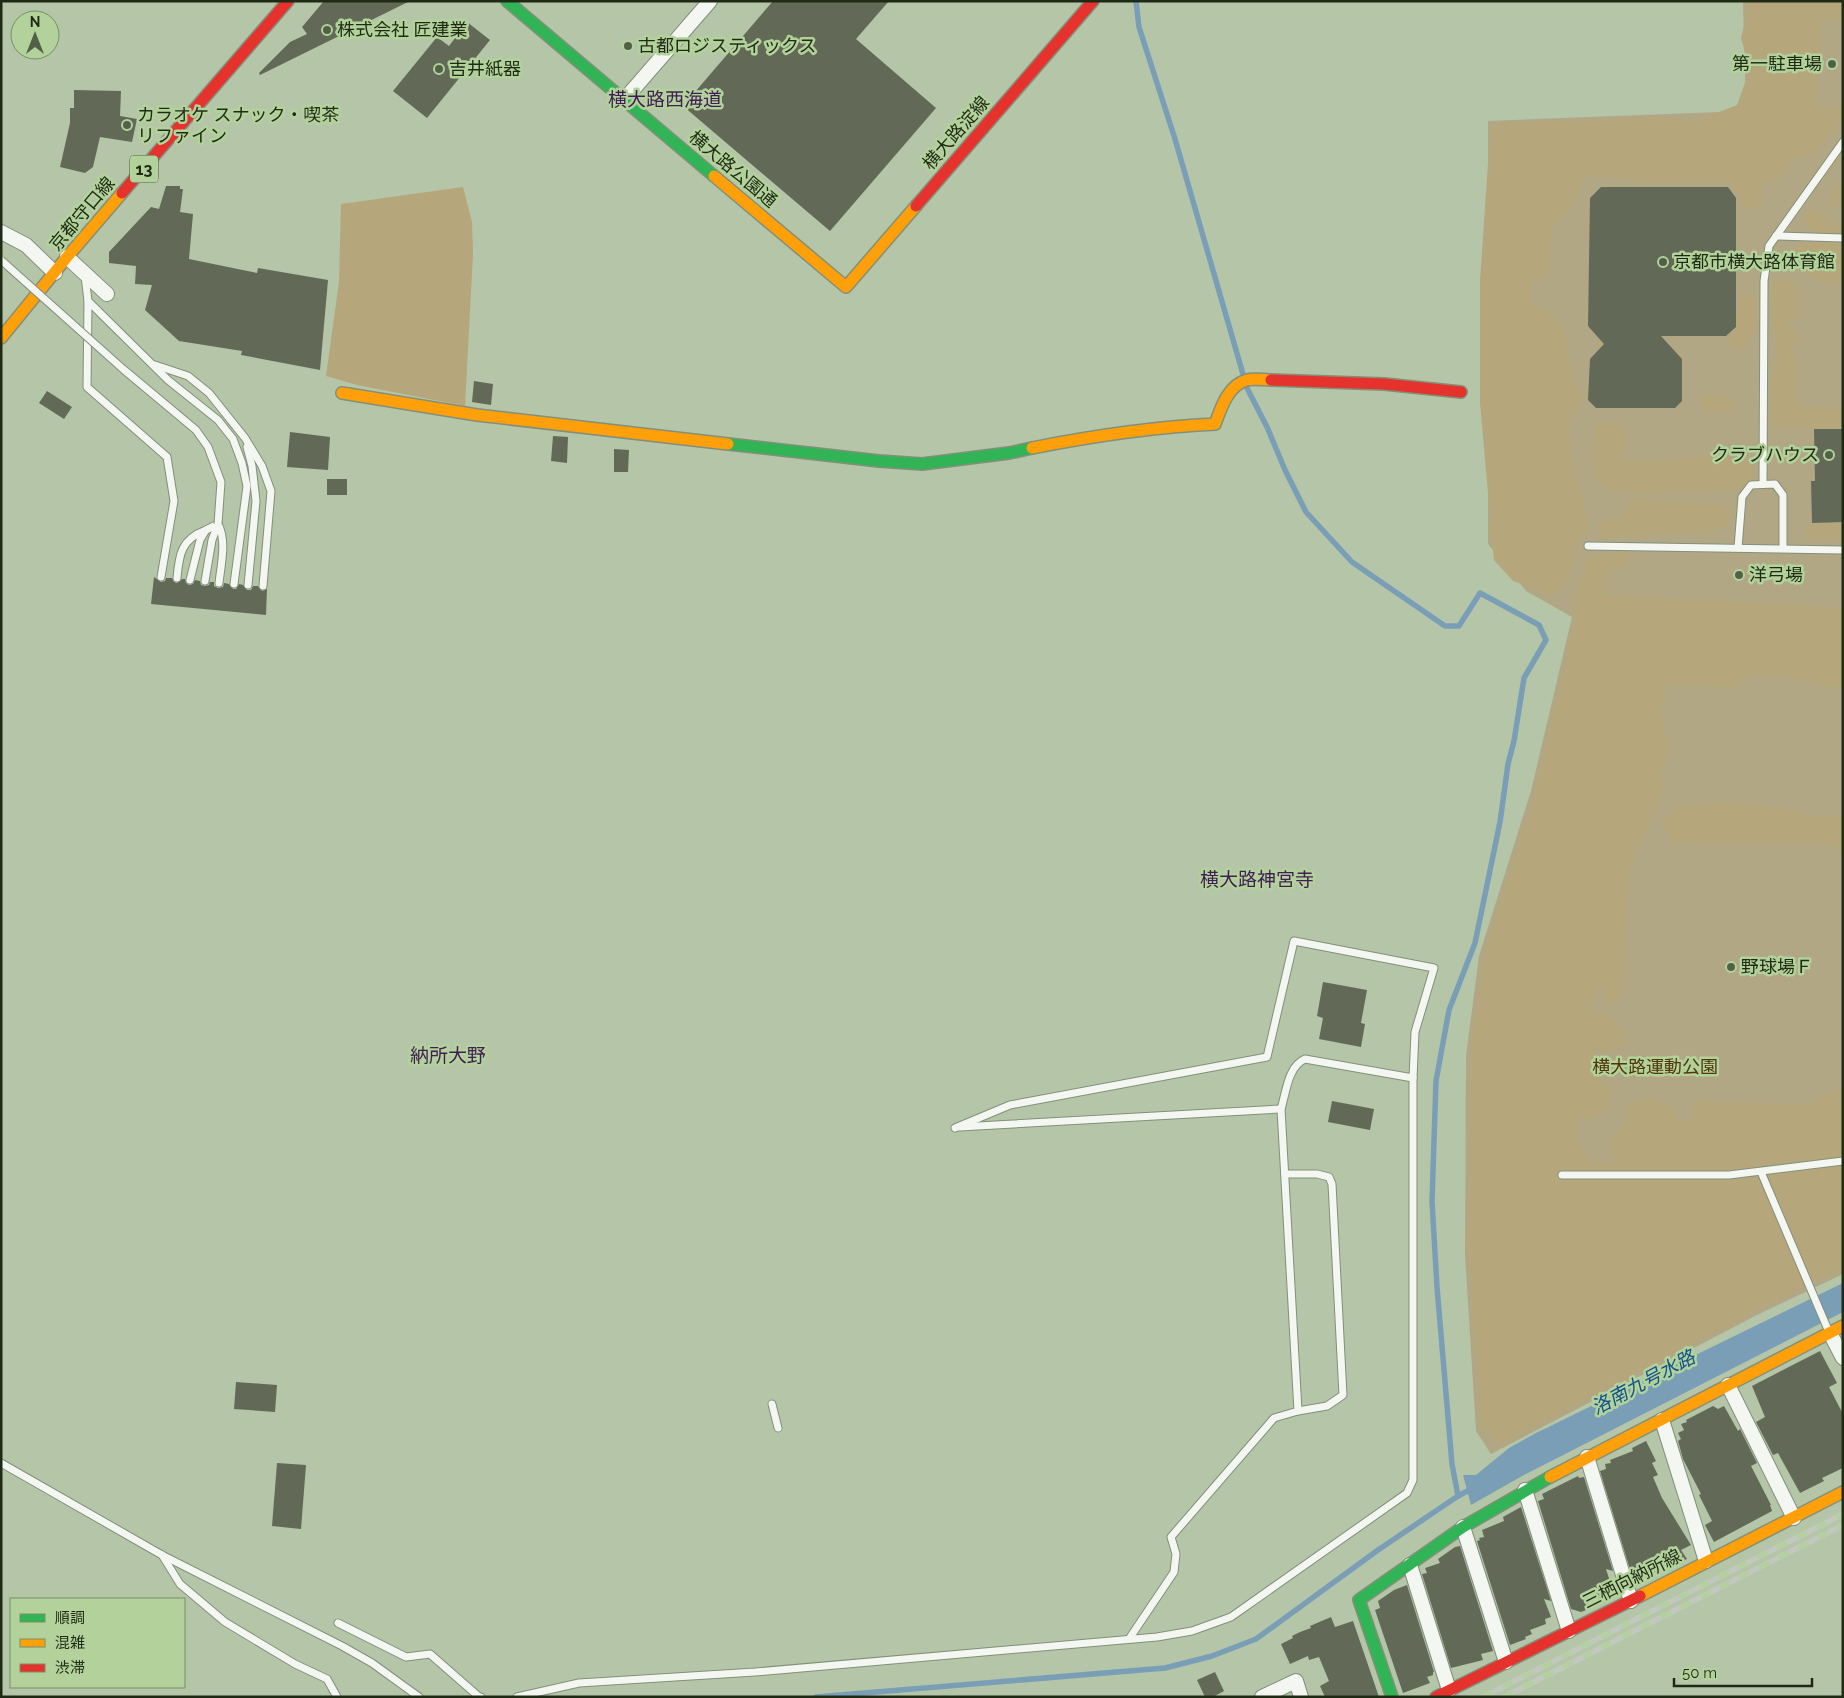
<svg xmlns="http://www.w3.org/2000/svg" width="1844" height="1698" viewBox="0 0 1844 1698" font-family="Raleway,'Noto Sans JP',sans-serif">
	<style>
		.green { fill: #b1a785 }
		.forest { fill: #b6a67b }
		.water { fill: #7b9eb7 }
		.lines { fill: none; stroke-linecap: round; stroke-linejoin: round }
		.stream { stroke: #7b9eb7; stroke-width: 5.5 }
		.building { fill: #626a57 }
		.lane-casing { stroke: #839079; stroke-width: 9 }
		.street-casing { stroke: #839079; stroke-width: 16 }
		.fast-casing { stroke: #839079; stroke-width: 14 }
		.slow-casing { stroke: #839079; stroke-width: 14 }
		.jam-casing { stroke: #839079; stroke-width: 14 }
		.lane { stroke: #f4f6f2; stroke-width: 7 }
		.street { stroke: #f4f6f2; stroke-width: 14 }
		.fast { stroke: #30b455; stroke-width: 11 }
		.slow { stroke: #ff9f0a; stroke-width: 11 }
		.jam { stroke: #e5322d; stroke-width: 11 }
		.rail-casing { stroke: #c2c8bf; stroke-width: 5.5 }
		.rail { stroke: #b3d29b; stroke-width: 4; stroke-dasharray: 11; stroke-linecap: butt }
		.lane-bridge-casing { stroke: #839079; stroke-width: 9; stroke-linecap: butt }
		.lane-bridge { stroke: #f4f6f2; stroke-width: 7 }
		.poi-dot { fill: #536048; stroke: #b3d29b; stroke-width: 2 }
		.labels { text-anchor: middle; stroke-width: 5; stroke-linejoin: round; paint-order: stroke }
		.shield { fill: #b3d29b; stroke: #4b5c3d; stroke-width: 1 }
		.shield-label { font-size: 16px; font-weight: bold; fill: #1f2a15 }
		.poi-label { font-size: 18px; fill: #1f2a15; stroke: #b3d29b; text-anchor: start }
		.street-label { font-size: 18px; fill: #1f2a15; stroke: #b3d29b }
		.park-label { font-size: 18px; fill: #523508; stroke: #b3d29b }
		.neighbourhood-label { font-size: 19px; fill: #401d54; stroke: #b3d29b }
		.water-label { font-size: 19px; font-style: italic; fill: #10518e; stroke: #b3d29b }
	</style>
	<rect width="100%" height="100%" fill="#b4c5a8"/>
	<!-- green -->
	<path class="green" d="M1743,1h100v1273l-88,42 -264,138 -15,-23 -11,-176 1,-199 13,-100 52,-165 41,-174 -46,-26 -38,-47v-423l258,-10z"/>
	<!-- forest -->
	<g class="forest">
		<path d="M1747,1h96v18h-21l-5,89 26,-1v11l-28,36 -22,5c-9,17 -13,22 -32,24l2,12 -7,13h-13l-2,-11 -16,-17 -64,2 -75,-7 -9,24 -25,28 -3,48 -17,7v23l17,6 17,20 3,28 13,40 -13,23 3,34 18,72 -11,11 -9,37 -17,20 -15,-7 -25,-8 -19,-21 -14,-157v-122l10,-147 6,-10 164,-7 38,3 39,-15 13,-36 -9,-31 8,-32z"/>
		<path d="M1837,186h6v19l-10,1 -4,-2 1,-11z"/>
		<path d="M463,187l9,35 1,32 -8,152 -108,-21 -31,-9 13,-94 2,-78z"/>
		<path d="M1808,210h11c7,9 11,14 24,14v11h-22l-17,-10v-10z"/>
		<path d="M1804,243l39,1v36c-18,13 -33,-6 -47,-17v-15z"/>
		<path d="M1781,277c27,9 15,19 19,42l-11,3v4l8,5 3,9 -9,7 7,15 -2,33 3,11c14,-2 29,2 44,3v19h-69l-4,-47 8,-23 -7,-62 4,-14z"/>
		<path d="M1748,293l9,7c-1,23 3,31 -14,49l-10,-2 -8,-8 12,-12 2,-32z"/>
		<path d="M1717,396l15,2 3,13 -21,2 -15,-7 1,-9z"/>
		<path d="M1611,420l16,10 1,16 -10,14 34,2 57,-8 32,4 14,9 -1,12 -18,11 -94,4 -35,-3 -14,-17 1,-48z"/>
		<path d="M1631,498l93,7 10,8 -7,13 -19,6 -106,5 -4,-10 5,-7 17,-4z"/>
		<path d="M1843,523v18l-32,-2 -5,-3v-6l4,-5z"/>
		<path d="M1630,552v12l-21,10 -2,20 228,13 8,3v78l-13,-1 -44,-10 -36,-1 -14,11 -69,-1 -6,21 3,25 9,8 -13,31 4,17 -9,26 -14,26 -11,29 -7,125 -11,10 -12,-5 5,-8 -6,-5 -10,24 15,3 20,17 1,14 -17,8 -12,-2 -2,22 17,18 -1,19 -18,11 -13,-3 -2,23 13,20 16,3h13l-8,-12 -4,-14 13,-5 7,-28 25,-5 19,6 9,17 10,-1 6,-20 112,3 28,-15 7,3v176l-84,41 -260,136 -18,-21 -13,-170 2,-198 14,-101 51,-165 41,-175 -2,-13 14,-45z"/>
		<path d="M1715,802l45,2 63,13 20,-2v39l-10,-9 -153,-2 -11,-4 -5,-15 8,-17z"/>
	</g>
	<!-- water -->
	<path class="water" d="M1843,1283v29l-319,163 -53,30 -8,-30h13l33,-27 25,-14z"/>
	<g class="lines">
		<!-- stream -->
		<g class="stream">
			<path d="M1136,1l3,26 36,112 72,249 20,39 18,43 21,42 46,50 93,64h14l21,-33 59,32 7,15 -22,38 -10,63 -6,23 -8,58 -25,121 -26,67 -13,71 -4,120 5,86 15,177 6,32"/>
			<path d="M816,1697l349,-29 47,-12 44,-17 122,-89 80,-54 15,-8"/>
		</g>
	</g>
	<!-- building -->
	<g class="building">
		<path d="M324,1h86l-150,74 -1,-2 31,-31 17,-8 -5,-7z"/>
		<path d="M773,1h116l-33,38 80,69 -106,123 -147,-125z"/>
		<path d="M467,22l23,18 -63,78 -34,-27 44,-54 12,9z"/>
		<path d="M74,90l47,1 -1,25 17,3 -5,23 -32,-5 -7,30 -8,6 -25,-6 10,-44v-15h4z"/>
		<path d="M166,186h14v3h3l-3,23 13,2 -4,45 68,14 1,-5 70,12 -8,90 -79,-15 1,-4 -63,-10 -34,-31 7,-25 -17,-1 1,-18 -27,-3v-11l42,-45 8,2z"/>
		<path d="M1601,187h127l8,11v129l-10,9h-65l21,23v42l-7,7h-79l-8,-8 2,-41 14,-15 -16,-18 2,-128z"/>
		<path d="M474,381l19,3 -2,21 -19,-3z"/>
		<path d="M47,391l25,16 -8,12 -25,-16z"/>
		<path d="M1814,429h29v93l-31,1 -1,-42h4z"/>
		<path d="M290,432l40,5 -2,33 -41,-3z"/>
		<path d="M553,436l15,1 -1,26 -16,-2z"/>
		<path d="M614,449l15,1 -1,22h-14z"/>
		<rect x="327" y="479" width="20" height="16"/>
		<path d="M154,577l7,5 4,-1 1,-3h6l2,4 3,1 5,-4h3l1,4 3,2 4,-1 2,-4 5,1 1,4 4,1 4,-1 1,-3h4v4l4,2 5,-1 1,-4 5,1 4,5h3l3,-5 4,1 4,5h4l2,-4h5l4,5 5,-2 -1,26 -115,-11z"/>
		<path d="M1323,982l44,8 -6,33 4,1 -4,23 -42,-8 4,-21 -6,-2z"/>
		<path d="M1332,1101l42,8 -4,21 -42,-8z"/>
		<path d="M1820,1351l17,32 -8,4 14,27v54l-21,10 2,3 -24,12 -22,-40 -5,2 -17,-33 9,-5 -13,-31z"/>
		<path d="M236,1382l41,3 -2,27 -41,-3z"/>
		<path d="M1713,1406l5,3 6,-3 14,25 2,-2 17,34 -6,3 20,39h-1l2,6 -58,31 -9,-17 7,-4 -13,-26 2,-1 -18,-35 -5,-18 3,-2 -3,-6 6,-3 -3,-6 6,-2 -1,-2z"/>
		<path d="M1646,1441l10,20 -4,2 6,12 -5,2 9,21 29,47 -10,5 6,9 -40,20 -15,-3 -32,-105 6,-2 -1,-5 6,-1 -1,-3 23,-9 -1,-3z"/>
		<path d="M277,1463l29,2 -5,64 -29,-3z"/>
		<path d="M1578,1476l1,2 5,-1 29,94 -7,-2 7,22 -9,2 2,6 -21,7 1,4 -5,2 -10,-3 -33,-108 6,-2 -2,-5z"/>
		<path d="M1521,1507l30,94 -7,-2 7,18 -6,2 1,5 -16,6 2,4 -7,3 1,2 -16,6 -33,-104 3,-1 -1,-2 5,-1 -2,-7 22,-9 -1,-4z"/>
		<path d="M1460,1546l33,105 -12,3 2,6 -32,8 -29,-94 5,-1 -2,-5 15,-5 -2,-4 17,-12z"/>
		<path d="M1407,1585l27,87h-1v3l-6,2 3,6 -27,10 -28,-83 5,-2 -2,-7 16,-11z"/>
		<path d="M1331,1617l4,10 18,-6 26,76h-54l-5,-11 9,-5 -10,-24 -10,3 -1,-4 -18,8 -9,-20 12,-6 -1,-2 8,-4 11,-4 -1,-2z"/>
		<path d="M1215,1672l9,19 -11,6h-8l-8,-17z"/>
	</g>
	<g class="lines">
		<defs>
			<g id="lane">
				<path d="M1776,236l67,2"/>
				<path d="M85,276l3,25 80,79 50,40 15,19 9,24 5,23 -13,98"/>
				<path d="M88,301l-1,86 80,70 7,44 -13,76"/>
				<path d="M155,365l33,11 21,17 36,45 17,28 9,25 -8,95"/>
				<path d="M247,447l5,19 4,35 -8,84"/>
				<path d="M1763,484l1,-203 5,-35 74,-104"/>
				<path d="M218,524c9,17 3,40 1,59"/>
				<path d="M1588,546l255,4"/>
				<path d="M1738,548l4,-51 9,-12 24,-1 8,11v53"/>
				<path d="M177,578c2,-23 4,-39 29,-48"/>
				<path d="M190,580l10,-40 6,-10 12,-6"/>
				<path d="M205,581l7,-41 6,-16"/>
				<path d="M960,1127l321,-18"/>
				<path d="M1761,1172l68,160"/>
				<path d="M1285,1174h32l12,3 3,7 11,211 -16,11 -29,5"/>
				<path d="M1562,1175h167l114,-14"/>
				<path d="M772,1404l6,24"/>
				<path d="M1,1463l161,92 180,91 30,17 47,34"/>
				<path d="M162,1555l18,29 45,38 70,42 32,15 10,18"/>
				<path d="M338,1623l68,34 24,-3 48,42 3,1"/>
				<path d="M1129,1639l45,-67 2,-18 -5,-17 103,-119 24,-7 -17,-302c5,-16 7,-43 24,-50l108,19"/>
				<path d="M517,1697l62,-14 176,-11 402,-35 35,-6 39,-14 176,-124 6,-13v-402l2,-46 19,-64 -140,-27 -27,116 -257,48 -55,23"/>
			</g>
			<g id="street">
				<path d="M624,100l86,-99"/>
				<path d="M1,232l25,13 29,28"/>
				<path d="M67,257l40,37"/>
				<path d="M1830,1333l13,25"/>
				<path d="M1728,1385l66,133"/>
				<path d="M1662,1420l44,141"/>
				<path d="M1587,1457l44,144"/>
				<path d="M1525,1490l44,141"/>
				<path d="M1463,1527l43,135"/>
				<path d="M1410,1565l39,125"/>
				<path d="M1262,1697l34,-16 5,16"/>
			</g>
			<g id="fast">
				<path d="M507,1l207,175"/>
				<path d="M728,444l151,17 43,3 87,-11 23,-5"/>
				<path d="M1392,1697l-33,-97 104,-73 87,-50"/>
			</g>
			<g id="slow">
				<path d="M714,176l132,111 70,-81"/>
				<path d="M1,338l66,-81 55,-64"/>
				<path d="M342,393l135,22 251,29"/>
				<path d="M1032,448c60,-12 122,-21 183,-24 6,-16 13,-39 32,-44 7,-2 17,0 24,0"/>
				<path d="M1550,1477l293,-151"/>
				<path d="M1640,1596l203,-104"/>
			</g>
			<g id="jam">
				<path d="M122,193l166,-192"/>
				<path d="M916,206l177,-205"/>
				<path d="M1271,380l113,4 77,8"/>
				<path d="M1436,1697l204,-101"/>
			</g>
		</defs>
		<!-- lane casing -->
		<use href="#lane" class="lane-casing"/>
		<!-- street casing -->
		<use href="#street" class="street-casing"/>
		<!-- fast casing -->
		<use href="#fast" class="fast-casing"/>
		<!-- slow casing -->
		<use href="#slow" class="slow-casing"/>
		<!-- jam casing -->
		<use href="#jam" class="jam-casing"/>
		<!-- lane -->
		<use href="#lane" class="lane"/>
		<!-- street -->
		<use href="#street" class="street"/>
		<!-- fast -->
		<use href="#fast" class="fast"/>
		<!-- slow -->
		<use href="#slow" class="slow"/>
		<!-- jam -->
		<use href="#jam" class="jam"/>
		<defs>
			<g id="rail">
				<path d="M1483,1697l360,-183"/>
				<path d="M1504,1697l339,-172"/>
			</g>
		</defs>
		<!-- rail casing -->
		<use href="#rail" class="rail-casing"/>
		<!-- rail -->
		<use href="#rail" class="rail"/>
		<defs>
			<path id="lane-bridge" d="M1,260l122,109 73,61 12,17 13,35 -3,42"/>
		</defs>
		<!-- lane-bridge casing -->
		<use href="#lane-bridge" class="lane-bridge-casing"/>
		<!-- lane-bridge -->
		<use href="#lane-bridge" class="lane-bridge"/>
	</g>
	<!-- markers -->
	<g class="poi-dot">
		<circle cx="327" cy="30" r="5"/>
		<circle cx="628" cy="46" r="5"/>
		<circle cx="1832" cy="64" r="5"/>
		<circle cx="439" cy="69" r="5"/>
		<circle cx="127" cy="125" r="5"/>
		<circle cx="1663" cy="262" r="5"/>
		<circle cx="1829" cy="455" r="5"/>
		<circle cx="1739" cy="575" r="5"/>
		<circle cx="1731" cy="967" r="5"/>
	</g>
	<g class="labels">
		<!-- shield labels -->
		<rect class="shield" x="130" y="155.5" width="28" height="27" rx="4"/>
		<g class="shield-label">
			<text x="144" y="175">13</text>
		</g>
		<!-- poi labels -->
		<g class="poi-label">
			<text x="337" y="36">株式会社 匠建業</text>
			<text x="638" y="52">古都ロジスティックス</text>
			<text x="1822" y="70" text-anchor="end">第一駐車場</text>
			<text x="449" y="75">吉井紙器</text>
			<text x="137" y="121">カラオケ スナック・喫茶<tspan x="137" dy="21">リファイン</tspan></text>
			<text x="1673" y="268">京都市横大路体育館</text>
			<text x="1819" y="461" text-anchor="end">クラブハウス</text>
			<text x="1749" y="581">洋弓場</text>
			<text x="1741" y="973">野球場Ｆ</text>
		</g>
		<!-- street labels -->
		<g class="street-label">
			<text transform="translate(956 133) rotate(-49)" y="6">横大路淀線</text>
			<text transform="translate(733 169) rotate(40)" y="6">横大路公園通</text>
			<text transform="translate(82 214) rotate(-50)" y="6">京都守口線</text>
			<text transform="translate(1632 1579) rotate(-27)" y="6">三栖向納所線</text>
		</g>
		<!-- park labels -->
		<g class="park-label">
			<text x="1655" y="1073">横大路運動公園</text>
		</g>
		<!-- neighbourhood labels -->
		<g class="neighbourhood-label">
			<text x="665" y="106">横大路西海道</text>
			<text x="1257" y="886">横大路神宮寺</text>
			<text x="448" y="1062">納所大野</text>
		</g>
		<!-- water labels -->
		<g class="water-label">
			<text transform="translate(1643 1382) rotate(-28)" y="7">洛南九号水路</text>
		</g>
	</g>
	<!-- border -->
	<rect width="1844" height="1698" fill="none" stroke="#1f2a15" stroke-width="5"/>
	<!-- legend -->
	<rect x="10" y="1598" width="175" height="90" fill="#b3d29b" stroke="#788f65"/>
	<rect x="20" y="1614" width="25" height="8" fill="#30b455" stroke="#788f65"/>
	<text x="55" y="1623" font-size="15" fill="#1f2a15">順調</text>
	<rect x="20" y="1639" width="25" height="8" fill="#ff9f0a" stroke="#788f65"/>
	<text x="55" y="1648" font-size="15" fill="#1f2a15">混雑</text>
	<rect x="20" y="1664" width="25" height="8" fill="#e5322d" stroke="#788f65"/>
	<text x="55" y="1673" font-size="15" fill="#1f2a15">渋滞</text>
	<!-- north arrow -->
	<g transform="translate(35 35)"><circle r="24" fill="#b3d29b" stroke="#788f65"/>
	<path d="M0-4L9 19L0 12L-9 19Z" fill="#536048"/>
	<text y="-8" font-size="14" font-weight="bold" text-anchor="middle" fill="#1f2a15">N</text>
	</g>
	<!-- scale -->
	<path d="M1674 1678v8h138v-8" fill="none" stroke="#1f2a15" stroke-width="2.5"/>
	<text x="1682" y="1678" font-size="15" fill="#1f2a15" stroke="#b3d29b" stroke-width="4" paint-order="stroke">50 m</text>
</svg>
